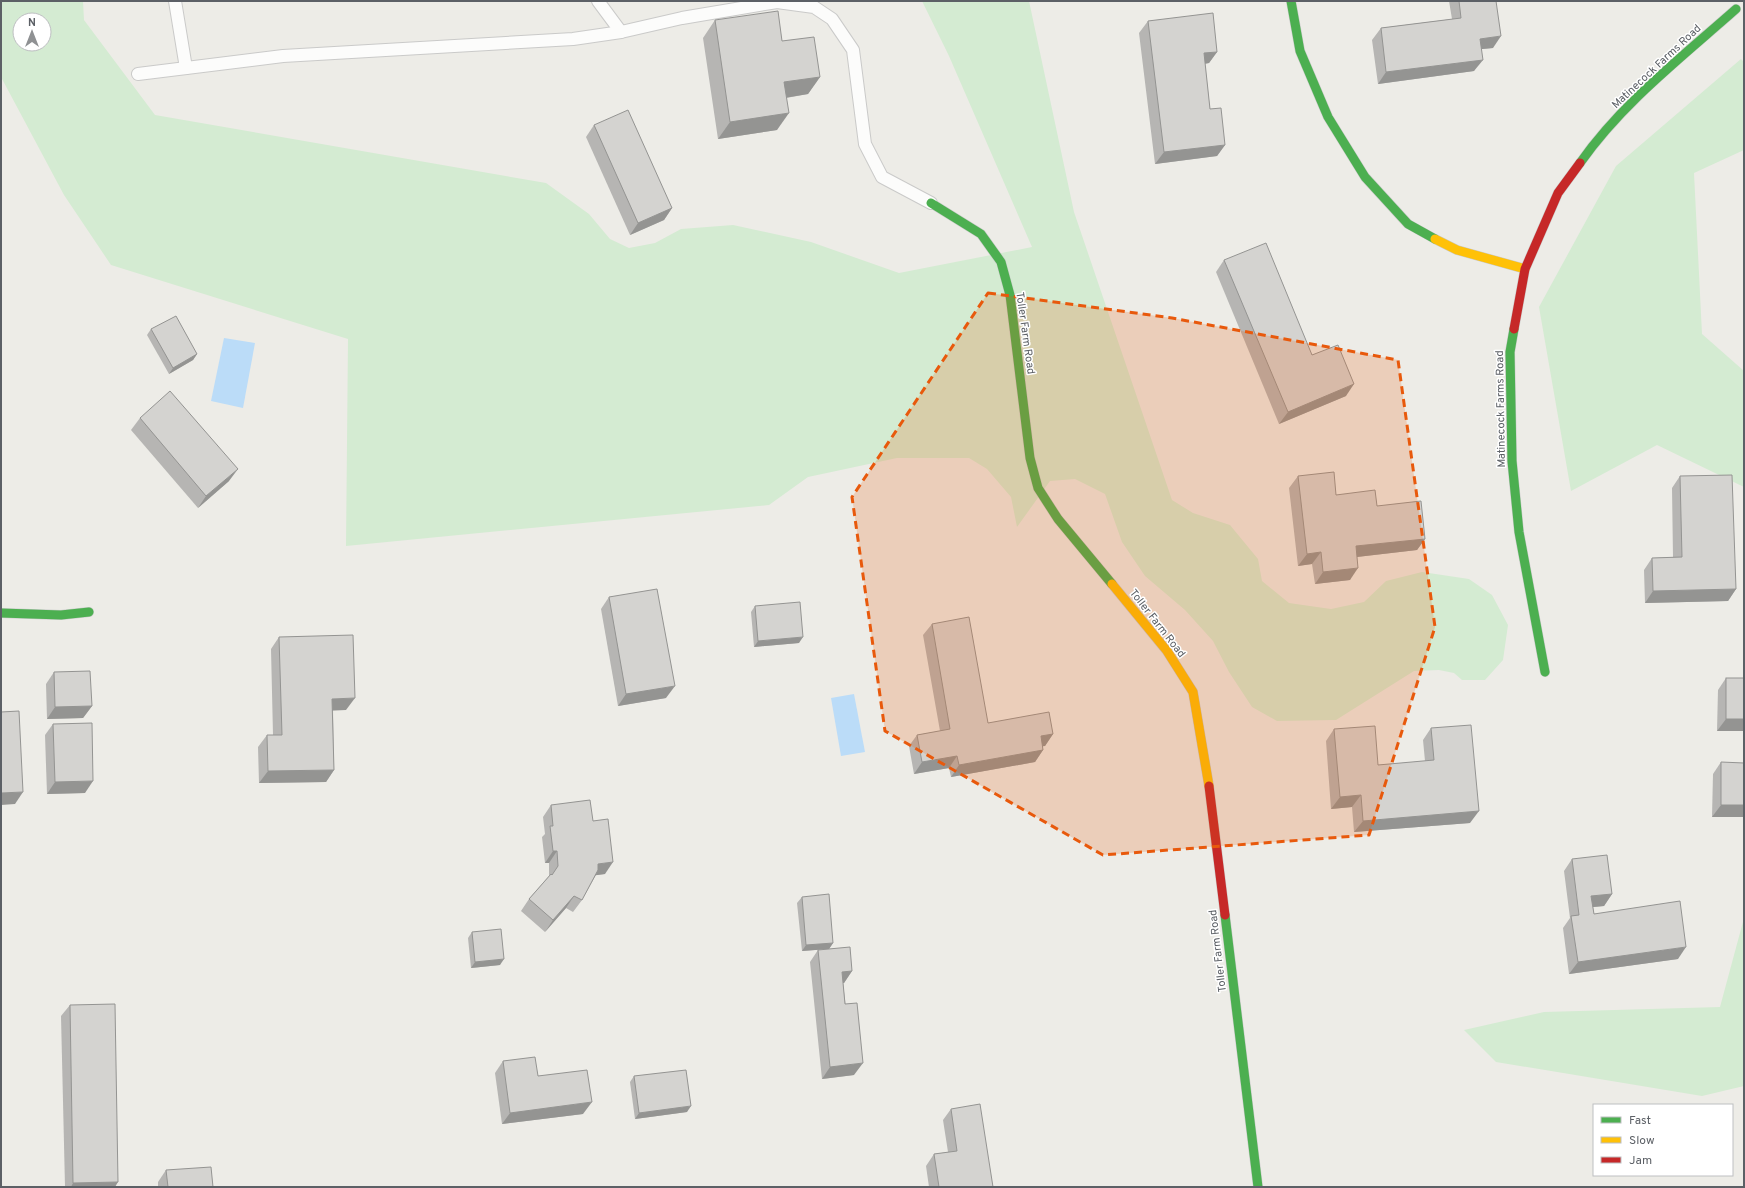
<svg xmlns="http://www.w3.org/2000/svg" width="1745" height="1188" viewBox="0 0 1745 1188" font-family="Overpass,sans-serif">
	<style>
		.green { fill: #d4ebd2; fill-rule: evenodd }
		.water { fill: #bbdcf8 }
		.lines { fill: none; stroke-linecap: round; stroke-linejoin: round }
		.lane-casing { stroke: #cacac9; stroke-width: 14 }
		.fast-casing { stroke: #c9cac9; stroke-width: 10 }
		.slow-casing { stroke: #c9cac9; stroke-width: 10 }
		.jam-casing { stroke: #c9cac9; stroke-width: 10 }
		.lane { stroke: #fcfcfb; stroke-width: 12 }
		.fast { stroke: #4caf50; stroke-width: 9 }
		.slow { stroke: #ffc107; stroke-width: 9 }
		.jam { stroke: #c62828; stroke-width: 9 }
		.wall { fill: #b6b5b3 }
		.shaded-wall { fill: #949492 }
		.building { fill: #d4d3d0; stroke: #949492 }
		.marked { fill: #e8590c; fill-opacity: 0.2; stroke: #e8590c; stroke-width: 3; stroke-dasharray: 8 5; stroke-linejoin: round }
		.labels { text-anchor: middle; stroke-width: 3; stroke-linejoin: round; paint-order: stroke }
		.street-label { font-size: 11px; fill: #5c6066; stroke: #fff }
	</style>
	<rect width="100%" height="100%" fill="#edece7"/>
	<!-- green -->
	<g class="green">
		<path d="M1,1h82l1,19 71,95 391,68 43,31 21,25 19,9 26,-5 26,-14 52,-4 78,17 88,31 133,-26 -83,-191 -27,-55h107l45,211 98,288 21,13 37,12 28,34 4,22 27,22 42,6 33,-7 22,-21 36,-9 47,7 23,16 16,30 -5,35 -18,20h-23l-8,-7 -15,-3 -25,1 -78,49 -59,1 -25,-14 -23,-35 -16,-31 -28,-31 -40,-34 -23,-34 -17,-48 -30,-15 -25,2 -33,46 -6,-30 -24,-28 -18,-11h-72l-89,19 -39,28 -423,41 2,-207 -237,-74 -47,-70 -63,-118zM20,20h24v24h-24z"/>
		<path d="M1741,59l3,3v88l-50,23 8,161 42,37v116l-87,-42 -86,46 -32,-184 77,-141z"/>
		<path d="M1744,918v168l-42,10 -206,-34 -32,-32 80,-18 176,-5z"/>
	</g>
	<!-- water -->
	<g class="water">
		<path d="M224,338l31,5 -12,65 -32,-7z"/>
		<path d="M854,694l11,58 -24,4 -10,-58z"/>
	</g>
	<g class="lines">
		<defs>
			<g id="lane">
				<path d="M175,1l11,67"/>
				<path d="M598,1l23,31"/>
				<path d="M138,74l145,-18 290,-17 48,-7 61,-14 95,-16 37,5 18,12 21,31 12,94 17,33 49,26"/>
			</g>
			<g id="fast">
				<path d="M1291,1l9,50 28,66 37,60 43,47 27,15"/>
				<path d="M1580,163c42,-60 102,-106 156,-154"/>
				<path d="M931,203l50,31 20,28 9,33 20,163 8,30 20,31 54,65"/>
				<path d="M1514,329l-4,23 2,109 7,71 26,140"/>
				<path d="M1,613l60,2 28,-3"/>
				<path d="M1225,915l33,272"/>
			</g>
			<g id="slow">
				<path d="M1435,239l22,11 68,19"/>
				<path d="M1112,584l55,67 26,41 16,94"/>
			</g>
			<g id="jam">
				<path d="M1514,329l11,-60 33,-76 22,-30"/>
				<path d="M1209,786l16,129"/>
			</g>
		</defs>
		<!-- lane casing -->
		<use href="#lane" class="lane-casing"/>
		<!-- fast casing -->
		<use href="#fast" class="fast-casing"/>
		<!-- slow casing -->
		<use href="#slow" class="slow-casing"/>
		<!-- jam casing -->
		<use href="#jam" class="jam-casing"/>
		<!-- lane -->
		<use href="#lane" class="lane"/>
		<!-- fast -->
		<use href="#fast" class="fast"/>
		<!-- slow -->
		<use href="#slow" class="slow"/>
		<!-- jam -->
		<use href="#jam" class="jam"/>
	</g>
	<!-- wall -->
	<g class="wall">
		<path d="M1449,1h47l-3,47 -12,1 -7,22 -96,13 -6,-44 9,-12 71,-9z"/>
		<path d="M715,20l67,21 38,36 -12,17 -22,4 -9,32 -59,9 -15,-101z"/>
		<path d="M1148,21l69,31 -8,11 -4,1 5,45 15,36 -8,11 -62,8 -16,-131z"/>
		<path d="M594,125l78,83 -8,12 -34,15 -44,-98z"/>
		<path d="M1224,260l88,95 34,41 -67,28 -63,-152z"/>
		<path d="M151,329l46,25 -4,6 -24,14 -22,-39z"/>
		<path d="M140,418l89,63 -31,27 -67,-78z"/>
		<path d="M1298,476l38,19 41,11 48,33 -8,11 -60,7 -7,23 -35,4 -3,-20 -14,2 -9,-78z"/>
		<path d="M1680,476l56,113 -8,12 -83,2 -1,-33 8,-12 21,-1 -1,-69z"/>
		<path d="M609,597l57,101 -48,8 -17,-97z"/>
		<path d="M755,606l44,37 -45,4 -3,-35z"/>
		<path d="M932,624l56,99 65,11 -8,12h-2v4l-8,12 -84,15 -2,-9 -35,6 -5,-28 8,-11 23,-4 -17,-96z"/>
		<path d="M279,637l67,73h-13l1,60 -8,12 -67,1 -1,-36 9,-12h6l-2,-86z"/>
		<path d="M54,672l38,34 -9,12 -36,1 -1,-35z"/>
		<path d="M1726,678l18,53h-27l1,-41z"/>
		<path d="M53,724l32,69 -38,1 -2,-59z"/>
		<path d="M1431,728l39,95 -116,9 -2,-25 -21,2 -5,-68 8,-12 44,36 47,-4 -2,-21z"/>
		<path d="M1721,762l23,55h-32l1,-43z"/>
		<path d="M551,805l42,16 12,53 -9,1 -14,25 -9,12 -7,-4 -21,24 -24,-21 8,-12 20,-23v-13h-4l-3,-26 3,-3 -2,-17z"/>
		<path d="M1572,859l40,35 -8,12 -11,1 1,7 84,45 -109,15 -6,-46 7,-10 -6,-47z"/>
		<path d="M802,897l31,46 -4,6 23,22 -8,12h-1l11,92 -32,4 -12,-117 8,-12 9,-1 -25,2 -5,-48z"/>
		<path d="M472,932l28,33 -29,3 -3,-30z"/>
		<path d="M70,1005l45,182h-50l-4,-171z"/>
		<path d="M503,1061l35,15 45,38 -81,10 -7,-51z"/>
		<path d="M634,1076l53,36 -52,7 -5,-37z"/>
		<path d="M951,1109l42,78h-64l-3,-21 8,-12 14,-2 -5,-32z"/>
		<path d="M166,1170l47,17h-55v-5z"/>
	</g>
	<!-- shaded-wall -->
	<g class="shaded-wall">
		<path d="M1501,36l-8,12 -21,2 8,-11z"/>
		<path d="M1217,52l-8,11 -14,2 9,-12z"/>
		<path d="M1483,60l-9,11 -96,13 8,-12z"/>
		<path d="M820,77l-12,17 -36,6 12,-18z"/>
		<path d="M789,113l-12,17 -59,9 12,-17z"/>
		<path d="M1225,145l-8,11 -62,8 9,-12z"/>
		<path d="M672,208l-8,12 -34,15 8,-12z"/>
		<path d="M197,354l-4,6 -24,14 4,-6z"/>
		<path d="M1354,384l-8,12 -67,28 9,-12z"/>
		<path d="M238,469l-9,12 -31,27 8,-12z"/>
		<path d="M1425,539l-8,11 -69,8 8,-12z"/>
		<path d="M1321,552l-9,12 -14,2 9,-12z"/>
		<path d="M1358,568l-8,12 -35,4 8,-12z"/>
		<path d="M1736,589l-8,12 -83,2 8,-12z"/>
		<path d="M803,637l-4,6 -45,4 4,-6z"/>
		<path d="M675,686l-9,12 -48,8 8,-12z"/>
		<path d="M355,698l-9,12 -22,1 8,-12z"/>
		<path d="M92,706l-9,12 -36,1 8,-12z"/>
		<path d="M1726,719h18v12h-27z"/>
		<path d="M1053,734l-8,12 -12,2 8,-12z"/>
		<path d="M1043,750l-8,12 -84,15 8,-12z"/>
		<path d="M957,756l-8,12 -35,6 8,-12z"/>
		<path d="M334,770l-8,12 -67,1 9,-12z"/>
		<path d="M93,781l-8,12 -38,1 8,-12z"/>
		<path d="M23,792l-8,12 -14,1v-12z"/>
		<path d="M1361,795l-9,12 -21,2 9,-12z"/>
		<path d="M1721,805h23v12h-32z"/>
		<path d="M1479,811l-9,12 -116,9 9,-11z"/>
		<path d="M553,851h4l-8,12h-4z"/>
		<path d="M613,862l-8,12 -15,2 8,-12z"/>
		<path d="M1612,894l-8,12 -21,2 8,-12z"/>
		<path d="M574,896l-8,12 -21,24 8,-12z"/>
		<path d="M833,943l-4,6 -27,2 4,-6z"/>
		<path d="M1686,947l-8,12 -109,15 9,-12z"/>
		<path d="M504,959l-4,6 -29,3 4,-6z"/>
		<path d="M852,971l-8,12 -10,1 8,-12z"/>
		<path d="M863,1063l-9,12 -32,4 8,-12z"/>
		<path d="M592,1102l-9,12 -81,10 8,-11z"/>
		<path d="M691,1106l-4,6 -52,7 4,-6z"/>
		<path d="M118,1182l-3,5h-44l2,-4z"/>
	</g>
	<!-- building -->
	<g class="building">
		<path d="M1459,1h37l5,35 -21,3 3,21 -97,12 -5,-44 80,-10z"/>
		<path d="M778,11l4,30 32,-4 6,40 -36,5 5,31 -59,9 -15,-102z"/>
		<path d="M1213,13l4,39 -13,1 6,56 11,-1 4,37 -61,7 -16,-131z"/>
		<path d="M628,110l44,98 -34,15 -44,-98z"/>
		<path d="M1266,243l46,112 26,-10 16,39 -66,28 -64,-152z"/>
		<path d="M176,316l21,38 -24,14 -22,-39z"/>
		<path d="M170,391l68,78 -32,27 -66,-78z"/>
		<path d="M1334,472l2,23 39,-5 2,16 44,-5 4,38 -69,7 2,22 -35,4 -2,-20 -14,2 -9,-78z"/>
		<path d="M1732,475l4,114 -83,2 -1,-33 30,-1 -2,-81z"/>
		<path d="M657,589l18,97 -49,8 -17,-97z"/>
		<path d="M800,602l3,35 -45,4 -3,-35z"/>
		<path d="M969,617l19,106 61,-11 4,22 -12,2 2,14 -84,15 -2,-9 -35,6 -5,-27 33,-6 -18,-105z"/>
		<path d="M353,635l2,63 -23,1 2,71 -66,1 -1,-36h15l-3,-98z"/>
		<path d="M90,671l2,35 -37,1 -1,-35z"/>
		<rect x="1726" y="678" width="18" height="41"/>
		<path d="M19,711l4,81 -22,1v-81z"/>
		<path d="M92,723l1,58 -38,1 -2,-58z"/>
		<path d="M1471,725l8,86 -116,10 -2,-26 -21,2 -6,-68 41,-3 3,39 56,-5 -3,-32z"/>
		<path d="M1721,762l23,1v42h-23z"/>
		<path d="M590,800l3,21 15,-2 5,43 -15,2v6l-16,30 -8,-4 -21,24 -24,-21 22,-25 1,1 6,-9 -1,-15h-4l-3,-25h3l-2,-21z"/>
		<path d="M1607,855l5,39 -21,2 3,18 86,-13 6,46 -108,15 -7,-46 8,-1 -7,-56z"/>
		<path d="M829,894l4,49 -27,2 -4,-48z"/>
		<path d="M501,929l3,30 -29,3 -3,-30z"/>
		<path d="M850,947l2,24 -10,1 3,32 12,-1 6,60 -33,4 -12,-117z"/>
		<path d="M115,1004l3,178 -45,1 -3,-178z"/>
		<path d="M535,1057l3,19 49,-6 5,32 -82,11 -7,-52z"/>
		<path d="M686,1070l5,36 -52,7 -5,-37z"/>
		<path d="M980,1104l13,83h-54l-5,-33 23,-3 -6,-42z"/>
		<path d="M211,1167l2,20h-45l-2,-17z"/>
	</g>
	<!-- marked area -->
	<path class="marked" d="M988,293l184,25 226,42 37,267 -66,208 -266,20 -218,-124 -33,-234z"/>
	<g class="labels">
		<!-- street labels -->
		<g class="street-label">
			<text transform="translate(1656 66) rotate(-43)" y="4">Matinecock Farms Road</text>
			<text transform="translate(1026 333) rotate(82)" y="4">Toller Farm Road</text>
			<text transform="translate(1500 409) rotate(-91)" y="4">Matinecock Farms Road</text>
			<text transform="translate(1158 623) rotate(52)" y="4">Toller Farm Road</text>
			<text transform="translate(1217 951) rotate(-97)" y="4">Toller Farm Road</text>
		</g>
	</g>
	<!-- border -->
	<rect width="1745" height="1188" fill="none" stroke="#5c6066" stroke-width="4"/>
	<!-- legend -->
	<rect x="1593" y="1104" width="140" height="72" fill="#ffffff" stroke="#bebfc2"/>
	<rect x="1601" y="1117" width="20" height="6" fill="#4caf50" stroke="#bebfc2"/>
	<text x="1629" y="1124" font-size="12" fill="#5c6066">Fast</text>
	<rect x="1601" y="1137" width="20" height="6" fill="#ffc107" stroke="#bebfc2"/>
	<text x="1629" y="1144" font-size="12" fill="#5c6066">Slow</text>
	<rect x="1601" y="1157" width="20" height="6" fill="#c62828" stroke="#bebfc2"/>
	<text x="1629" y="1164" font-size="12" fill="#5c6066">Jam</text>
	<!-- north arrow -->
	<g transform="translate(32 32)"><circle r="19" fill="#ffffff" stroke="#bebfc2"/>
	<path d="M0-3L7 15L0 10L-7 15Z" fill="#8f9193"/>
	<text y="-6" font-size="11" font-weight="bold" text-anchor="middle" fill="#5c6066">N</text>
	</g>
</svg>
